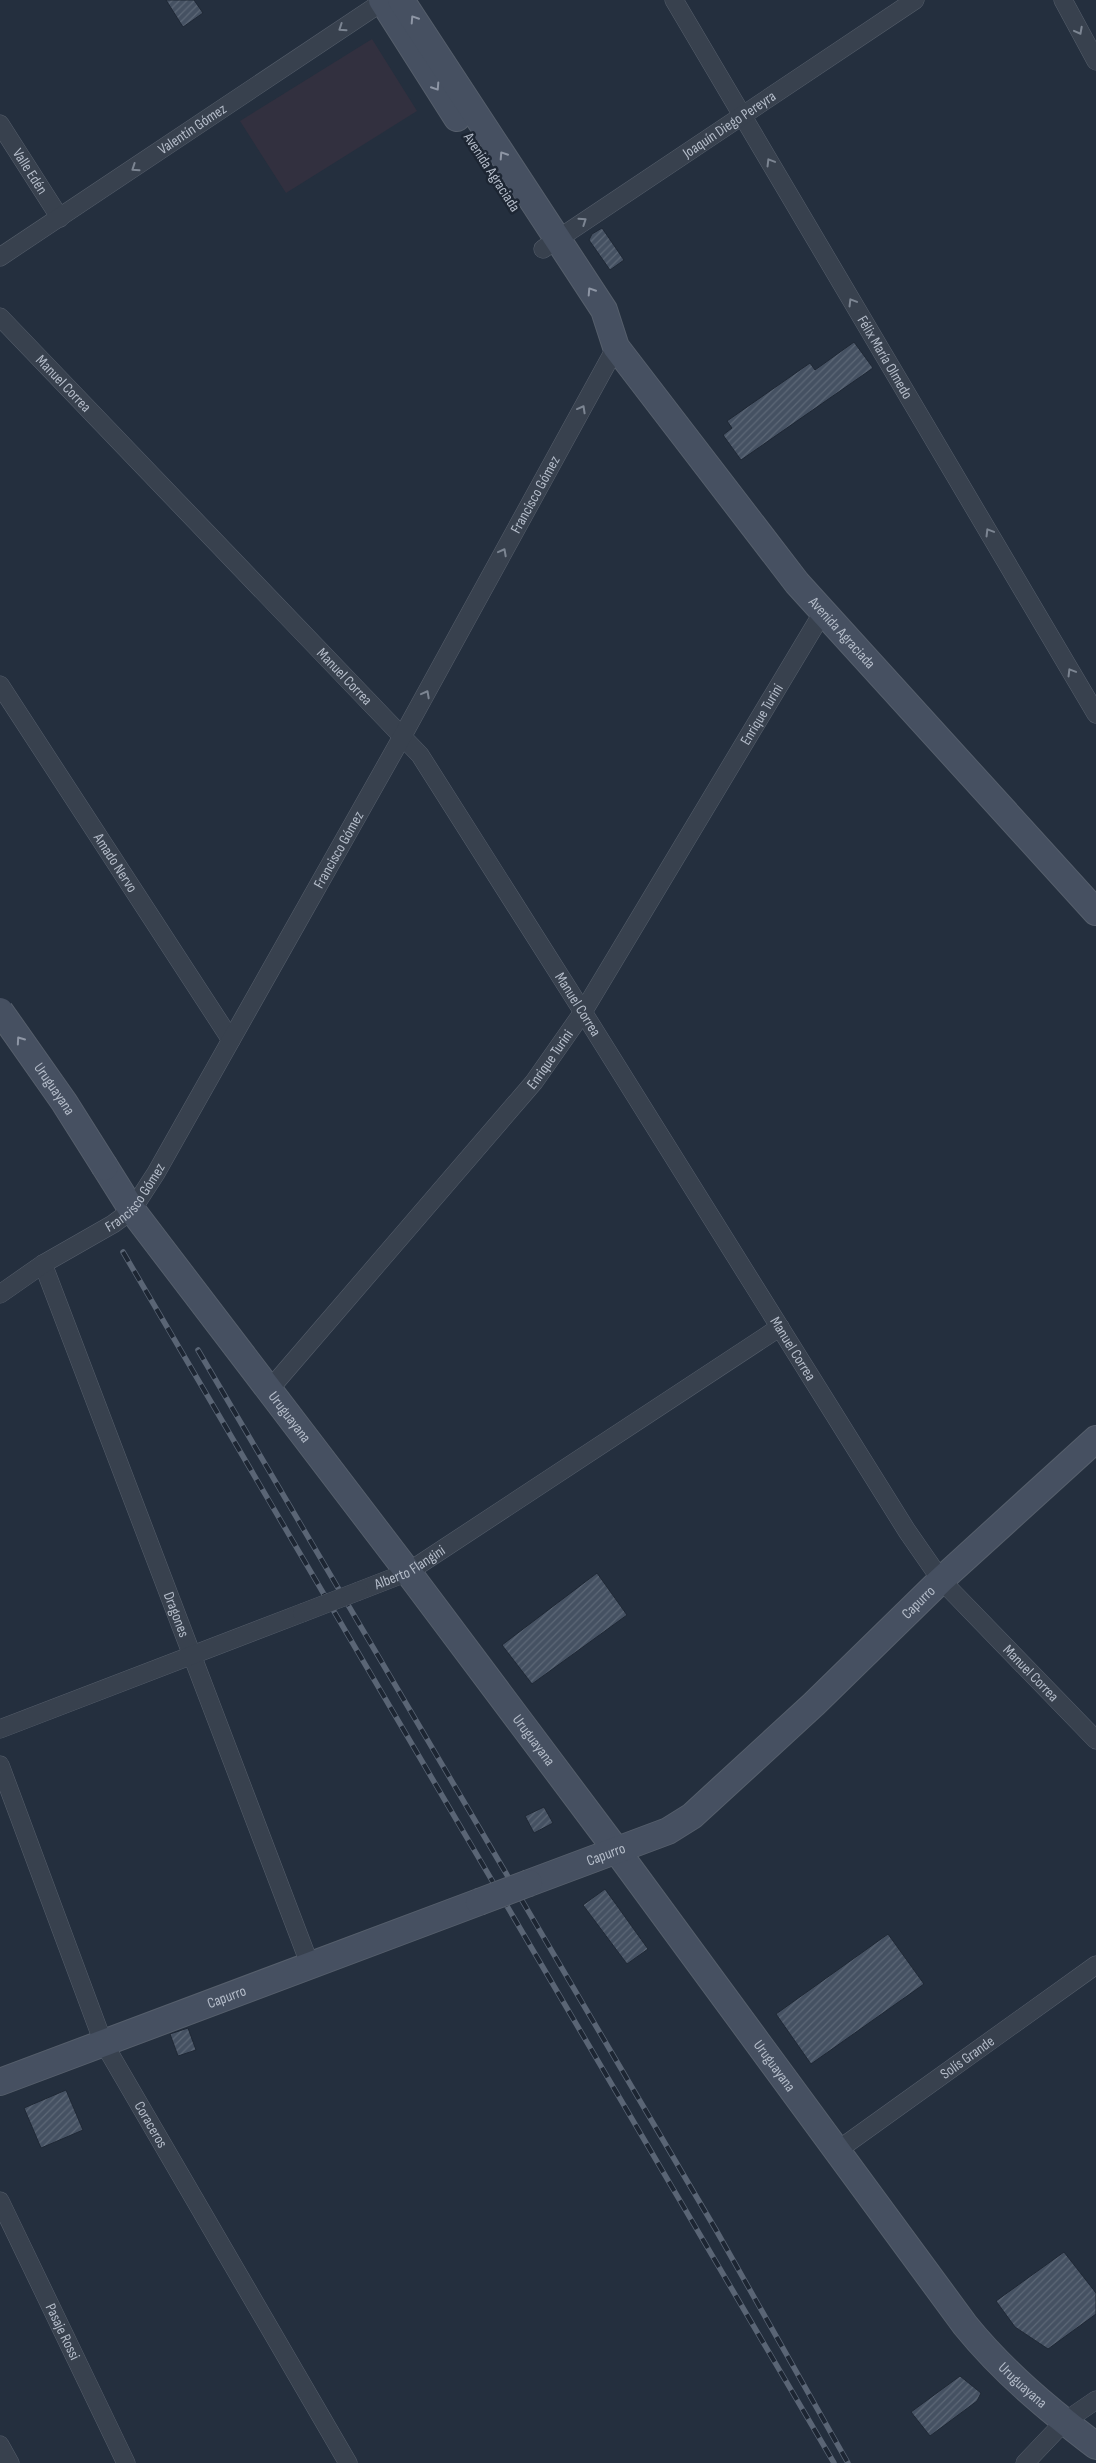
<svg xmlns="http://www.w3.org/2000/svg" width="1096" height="2463" viewBox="0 0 1096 2463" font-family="'Sofia Sans Condensed',sans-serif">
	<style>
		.medical { fill: #32303f }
		.building { fill: url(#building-hatch); stroke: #1f2835 }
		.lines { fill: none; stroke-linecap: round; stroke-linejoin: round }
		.street-casing { stroke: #565f6c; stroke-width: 19 }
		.secondary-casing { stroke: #565f6c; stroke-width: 28 }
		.street { stroke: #38414e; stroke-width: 18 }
		.secondary { stroke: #465061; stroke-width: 26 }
		.rail-casing { stroke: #5a6575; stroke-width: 5.5 }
		.rail { stroke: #1d2633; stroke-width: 4; stroke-dasharray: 11; stroke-linecap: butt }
		.street-bridge-casing { stroke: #565f6c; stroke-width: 19; stroke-linecap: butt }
		.secondary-bridge-casing { stroke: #565f6c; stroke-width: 28; stroke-linecap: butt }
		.street-bridge { stroke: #38414e; stroke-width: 18 }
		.secondary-bridge { stroke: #465061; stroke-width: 26 }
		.oneway { stroke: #8e96a5 }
		.oneway2 { stroke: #7c8592 }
		.labels { text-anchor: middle; stroke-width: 5; stroke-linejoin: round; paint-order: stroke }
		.street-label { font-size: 15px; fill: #b4bcc9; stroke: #1d2633 }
	</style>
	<defs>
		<pattern id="building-hatch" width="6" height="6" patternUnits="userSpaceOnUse" patternTransform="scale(1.25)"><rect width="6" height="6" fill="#455162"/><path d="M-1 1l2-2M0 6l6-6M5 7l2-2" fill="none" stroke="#5d6877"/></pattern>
	</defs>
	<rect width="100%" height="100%" fill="#242f3e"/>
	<!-- medical -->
	<path class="medical" d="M372,39l45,72 -131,82 -46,-72z"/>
	<!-- building -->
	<g class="building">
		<path d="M166,0h28l9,13 -20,14z"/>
		<path d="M602,228l22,32 -14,10 -21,-30 3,-6z"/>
		<path d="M854,342l19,26 -132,92 -18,-25 9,-7 -5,-7 83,-58 5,7z"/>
		<path d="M597,1573l30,42 -95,69 -30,-39z"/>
		<path d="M544,1807l9,16 -19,10 -9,-17z"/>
		<path d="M605,1889l43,60 -21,15 -44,-59z"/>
		<path d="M888,1934l36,50 -113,80 -35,-50z"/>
		<path d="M188,2028l8,22 -18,6 -8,-22z"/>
		<path d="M66,2090l17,40 -42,18 -17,-40z"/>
		<path d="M1064,2252l32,41v21l-48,35 -33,-22 -19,-26z"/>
		<path d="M960,2376l21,17 -4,8 -47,35 -19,-24z"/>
	</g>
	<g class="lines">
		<defs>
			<g id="street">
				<path id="s1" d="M674,0l422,714"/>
				<path d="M1063,0l33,61"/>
				<path id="s2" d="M0,124l60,94"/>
				<path id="s3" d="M543,249l372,-249"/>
				<path id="s4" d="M0,257l385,-257"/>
				<path id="s5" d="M0,317l420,438 163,257 324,519 34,49 155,160"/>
				<path id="s6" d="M0,685l231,355"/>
				<path id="s7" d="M43,1264l267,701"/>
				<path id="s8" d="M0,1294l43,-30 70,-40 19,-14 24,-37 246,-436 214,-390"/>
				<path id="s9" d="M269,1390l265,-308 49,-70 240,-400"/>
				<path id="s10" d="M359,1591l49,-19 372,-245"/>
				<path d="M0,1729l302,-116"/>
				<path id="s11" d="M0,1765l103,277 245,421"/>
				<path id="s12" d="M838,2150l258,-185"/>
				<path id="s13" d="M0,2201l126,262"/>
				<path d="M0,2445l10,18"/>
				<path d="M1025,2463l39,-41 32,-22"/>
			</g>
			<g id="secondary">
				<path d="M382,0l75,118"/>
				<path id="s14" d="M401,0l203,310 12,37 181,236 299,329"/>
				<path id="s15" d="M105,1167l27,43 276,362 209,279 348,474c38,47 84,85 131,121"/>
				<path id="s16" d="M529,1883l139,-52 24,-15 122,-112 127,-124 155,-141"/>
				<path id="s17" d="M0,2082l479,-180"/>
			</g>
		</defs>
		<!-- street casing -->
		<use href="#street" class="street-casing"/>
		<!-- secondary casing -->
		<use href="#secondary" class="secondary-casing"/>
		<!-- street -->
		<use href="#street" class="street"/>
		<!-- secondary -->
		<use href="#secondary" class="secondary"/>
		<defs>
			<g id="rail">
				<path d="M123,1252l711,1211"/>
				<path d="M198,1350l518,880 132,233"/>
			</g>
		</defs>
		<!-- rail casing -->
		<use href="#rail" class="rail-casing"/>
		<!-- rail -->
		<use href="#rail" class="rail"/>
		<defs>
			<path id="street-bridge" d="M302,1613l57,-22"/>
			<g id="secondary-bridge">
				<path id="s18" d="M0,1011l64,91 41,65"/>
				<path d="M479,1902l50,-19"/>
			</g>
		</defs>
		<!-- street-bridge casing -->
		<use href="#street-bridge" class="street-bridge-casing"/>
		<!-- secondary-bridge casing -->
		<use href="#secondary-bridge" class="secondary-bridge-casing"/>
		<!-- street-bridge -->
		<use href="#street-bridge" class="street-bridge"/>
		<!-- secondary-bridge -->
		<use href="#secondary-bridge" class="secondary-bridge"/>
	</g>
	<!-- one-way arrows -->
	<defs><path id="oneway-chevron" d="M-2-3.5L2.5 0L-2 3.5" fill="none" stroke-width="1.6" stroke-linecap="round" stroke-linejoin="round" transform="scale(1.25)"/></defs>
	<g class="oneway">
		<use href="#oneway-chevron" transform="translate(414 19) rotate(-123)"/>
		<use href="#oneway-chevron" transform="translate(436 87) rotate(57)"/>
		<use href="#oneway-chevron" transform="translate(503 155) rotate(-123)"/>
		<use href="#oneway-chevron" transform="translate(591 291) rotate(-123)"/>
		<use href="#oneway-chevron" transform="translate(20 1040) rotate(-125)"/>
	</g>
	<g class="oneway2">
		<use href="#oneway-chevron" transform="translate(342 28) rotate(146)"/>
		<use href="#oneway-chevron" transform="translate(1079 31) rotate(62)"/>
		<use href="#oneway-chevron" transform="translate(770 162) rotate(-121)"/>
		<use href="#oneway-chevron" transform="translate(135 168) rotate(146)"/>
		<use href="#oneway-chevron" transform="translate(583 221) rotate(-34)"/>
		<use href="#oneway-chevron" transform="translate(852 302) rotate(-121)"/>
		<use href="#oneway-chevron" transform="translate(582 409) rotate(-61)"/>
		<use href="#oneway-chevron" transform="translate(989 532) rotate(-121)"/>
		<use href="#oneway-chevron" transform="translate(503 552) rotate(-62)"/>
		<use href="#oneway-chevron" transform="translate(1071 672) rotate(-121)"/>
		<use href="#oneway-chevron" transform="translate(426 694) rotate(-62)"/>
	</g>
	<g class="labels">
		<!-- street labels -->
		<g class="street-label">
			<text dy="5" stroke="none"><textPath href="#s3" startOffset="224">Joaquín Diego Pereyra</textPath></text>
			<text dy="5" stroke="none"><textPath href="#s4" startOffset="231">Valentín Gómez</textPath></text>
			<text dy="5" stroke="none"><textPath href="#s2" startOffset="56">Valle Edén</textPath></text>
			<text transform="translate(492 172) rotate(57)" y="5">Avenida Agraciada</text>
			<text dy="5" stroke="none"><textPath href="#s1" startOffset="415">Félix María Olmedo</textPath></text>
			<text dy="5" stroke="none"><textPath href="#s5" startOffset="92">Manuel Correa</textPath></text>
			<text dy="5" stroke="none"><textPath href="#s8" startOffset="978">Francisco Gómez</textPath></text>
			<text dy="5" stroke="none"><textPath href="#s14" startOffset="774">Avenida Agraciada</textPath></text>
			<text dy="5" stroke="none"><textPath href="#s5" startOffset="498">Manuel Correa</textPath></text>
			<text dy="5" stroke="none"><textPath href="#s9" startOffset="839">Enrique Turini</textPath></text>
			<text dy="5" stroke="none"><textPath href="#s8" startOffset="572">Francisco Gómez</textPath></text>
			<text dy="5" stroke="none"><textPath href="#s6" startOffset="212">Amado Nervo</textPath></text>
			<text dy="5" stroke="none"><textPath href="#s5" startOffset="902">Manuel Correa</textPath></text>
			<text dy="5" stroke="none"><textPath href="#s9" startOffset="434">Enrique Turini</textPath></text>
			<text dy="5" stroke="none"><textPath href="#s18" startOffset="95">Uruguayana</textPath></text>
			<text dy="5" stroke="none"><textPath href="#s8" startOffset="168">Francisco Gómez</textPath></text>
			<text dy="5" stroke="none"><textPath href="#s5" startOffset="1308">Manuel Correa</textPath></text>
			<text dy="5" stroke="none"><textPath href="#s15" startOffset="311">Uruguayana</textPath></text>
			<text dy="5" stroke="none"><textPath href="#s10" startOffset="56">Alberto Flangini</textPath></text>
			<text dy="5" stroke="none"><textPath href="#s16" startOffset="488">Capurro</textPath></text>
			<text dy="5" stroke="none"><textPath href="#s7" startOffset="375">Dragones</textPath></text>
			<text dy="5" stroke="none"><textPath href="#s5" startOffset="1712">Manuel Correa</textPath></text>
			<text dy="5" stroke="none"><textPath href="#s15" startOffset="716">Uruguayana</textPath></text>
			<text dy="5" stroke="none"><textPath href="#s16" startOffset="82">Capurro</textPath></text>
			<text dy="5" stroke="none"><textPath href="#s17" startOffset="242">Capurro</textPath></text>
			<text dy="5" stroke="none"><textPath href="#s12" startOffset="159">Solís Grande</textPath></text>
			<text dy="5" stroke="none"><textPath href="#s15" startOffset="1121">Uruguayana</textPath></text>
			<text dy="5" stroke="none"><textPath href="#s11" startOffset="391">Coraceros</textPath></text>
			<text dy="5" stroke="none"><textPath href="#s13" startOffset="145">Pasaje Rossi</textPath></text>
			<text dy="5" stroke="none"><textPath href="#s15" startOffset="1526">Uruguayana</textPath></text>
		</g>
	</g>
</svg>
